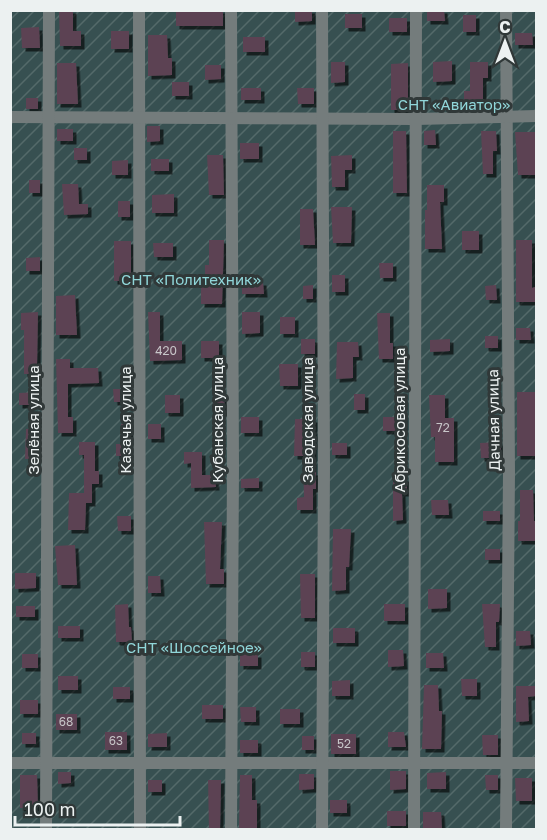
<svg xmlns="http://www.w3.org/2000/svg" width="547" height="840" viewBox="0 0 547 840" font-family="'Golos Text',sans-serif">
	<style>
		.garden { fill: url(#garden-furrows) }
		.building { fill: #5c4352; filter: url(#shadow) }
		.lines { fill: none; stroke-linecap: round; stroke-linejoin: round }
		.minor { stroke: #747c7c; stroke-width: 12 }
		.labels { text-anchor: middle; stroke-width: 6; stroke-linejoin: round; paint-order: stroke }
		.number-label { font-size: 12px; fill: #c8c6c9 }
		.park-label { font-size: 15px; fill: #90d6d9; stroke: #303838 }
		.street-label { font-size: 15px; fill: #ecf1f1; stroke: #303838 }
	</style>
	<defs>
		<pattern id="garden-furrows" width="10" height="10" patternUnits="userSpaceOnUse" patternTransform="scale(1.5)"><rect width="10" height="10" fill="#375051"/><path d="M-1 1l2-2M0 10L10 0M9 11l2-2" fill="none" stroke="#546a6a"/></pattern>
		<filter id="shadow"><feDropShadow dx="3.5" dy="3.5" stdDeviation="0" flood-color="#0009"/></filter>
	</defs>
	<rect width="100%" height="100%" fill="#303838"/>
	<!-- garden -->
	<path class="garden" d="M10,11h526v818h-525z"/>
	<!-- building -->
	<g class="building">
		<path d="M59,10h14v21h8v15h-21z"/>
		<rect x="176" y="10" width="47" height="16"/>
		<path d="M295,10h17v11l-17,1z"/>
		<path d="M427,10h17l1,11h-18z"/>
		<rect x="345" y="14" width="17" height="14"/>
		<rect x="463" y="15" width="13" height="17"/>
		<rect x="389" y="18" width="18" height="14"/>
		<path d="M39,27l1,21h-18l-1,-20z"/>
		<rect x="111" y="31" width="18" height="18"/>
		<path d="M515,33h17l1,12h-18z"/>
		<path d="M148,35h19l1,23h4v17l-24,1z"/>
		<rect x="243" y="37" width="22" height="15"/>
		<path d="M452,61v20l-19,1v-20z"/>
		<path d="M331,62h14v20l-14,1z"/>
		<path d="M470,62h18v16h-5v31h-19v-18h6z"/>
		<path d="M57,63h19l2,41h-21z"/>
		<path d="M408,63v47h-17v-46z"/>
		<path d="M205,65h16v14l-16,1z"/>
		<rect x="172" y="82" width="17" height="14"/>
		<rect x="241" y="88" width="20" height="12"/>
		<path d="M297,88h17v16h-16z"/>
		<rect x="26" y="98" width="12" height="11"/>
		<path d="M147,126h13v15l-13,1z"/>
		<rect x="57" y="129" width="16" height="12"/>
		<path d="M435,130l1,15h-12v-14z"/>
		<path d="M393,131h13l1,62h-14z"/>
		<path d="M481,131h15l1,20h-4v23h-10z"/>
		<path d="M515,132h22l-2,43h-17z"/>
		<rect x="240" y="143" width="19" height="16"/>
		<rect x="74" y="148" width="13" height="12"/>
		<path d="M207,155h16l1,40h-15z"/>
		<path d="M352,155v15h-7v17h-13l-1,-31z"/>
		<rect x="151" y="159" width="18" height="12"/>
		<path d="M128,160v15h-16v-14z"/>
		<rect x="29" y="180" width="11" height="13"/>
		<path d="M62,184h16l1,20h9v10l-24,1z"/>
		<path d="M427,185h17v17h-4l2,47h-17v-39h2z"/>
		<path d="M174,194v19h-22v-18z"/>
		<rect x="118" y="201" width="12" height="16"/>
		<path d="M331,207h21l-1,36h-18z"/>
		<path d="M300,209h13l2,36h-15z"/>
		<rect x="462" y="231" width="17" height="19"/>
		<path d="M209,240h15l-2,64h-21v-17h4v-22h4z"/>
		<path d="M516,240h16v48l3,-1 1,15h-20z"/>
		<rect x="114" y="241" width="17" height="40"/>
		<path d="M153,243h20v14h-19z"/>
		<path d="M40,257v14h-14v-13z"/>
		<path d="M379,263h14v15h-13z"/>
		<rect x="332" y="275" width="13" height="17"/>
		<path d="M242,282h21l1,12h-22z"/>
		<path d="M313,285v14h-10v-13z"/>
		<path d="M496,285l1,15h-11l-1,-14z"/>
		<path d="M75,295l2,40h-21v-39z"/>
		<path d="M38,312l-1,53h2v9h-15v-44h-3v-17z"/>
		<path d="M148,312h12v29h22v19l-32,1z"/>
		<path d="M242,312h18v21l-18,1z"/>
		<path d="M377,313h13v30h3v16h-14z"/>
		<rect x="280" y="317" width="15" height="17"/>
		<path d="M516,328h14l1,12h-15z"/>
		<rect x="485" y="336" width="13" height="12"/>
		<rect x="301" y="339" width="14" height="15"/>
		<path d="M450,339v12l-20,1v-12z"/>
		<rect x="201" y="341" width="18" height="17"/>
		<path d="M337,342h21l1,15h-6v21l-17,1z"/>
		<path d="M56,359h14v9h28l1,15 -31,1v33h5v16h-15z"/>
		<path d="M279,364h19v22h-18z"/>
		<path d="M113,389h16v13h-15z"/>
		<path d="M39,392v13h-20v-12z"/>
		<path d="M517,392h20v15h-2l2,49h-20z"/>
		<rect x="354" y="394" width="11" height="16"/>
		<rect x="165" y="395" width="15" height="18"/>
		<path d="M213,395h11l1,18h-12z"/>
		<path d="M429,395h16v23h9v44h-19v-25h-4z"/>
		<rect x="241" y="417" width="18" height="16"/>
		<rect x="383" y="417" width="21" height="14"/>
		<path d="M295,419h19l-1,53h3v17h-3v21h-16v-12l7,-1 -1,-41h-9z"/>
		<path d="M121,424h10l-1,32h-14v-12h5z"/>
		<rect x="148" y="424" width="13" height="15"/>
		<path d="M39,428v31h-14l1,-30z"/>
		<path d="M79,442h16v29h4v13h-7v19h-6l-1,27h-17l1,-37h15v-38h-5z"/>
		<path d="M501,442v16h-20l-1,-15z"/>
		<rect x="332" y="443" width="15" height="12"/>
		<path d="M184,452h18v23h13l1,12 -25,1v-25l-7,1z"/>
		<path d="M259,478v10h-18v-9z"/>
		<path d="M393,478h14v15h-5l1,27 -10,1z"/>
		<path d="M520,490h13l1,31h3v20h-19v-20h2z"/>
		<path d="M431,500h17l1,15h-17z"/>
		<rect x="483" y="511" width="17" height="10"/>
		<path d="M117,516h14v15h-13z"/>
		<path d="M204,522h18l-2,47h4v15h-18z"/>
		<path d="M333,529h18l-2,38h-3v23l-14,1z"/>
		<path d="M75,545l2,40h-19l-3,-39z"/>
		<rect x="485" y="549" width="15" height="11"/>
		<path d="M15,573h21v15l-21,1z"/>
		<path d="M300,574h15v44h-14z"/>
		<path d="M148,576h12l1,17h-13z"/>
		<path d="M428,589h19v19l-19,1z"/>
		<path d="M128,604l1,23h2l1,15h-16l-1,-37z"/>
		<rect x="384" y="604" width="21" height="17"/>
		<path d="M482,604h18l-1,18h-3v25h-11z"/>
		<rect x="16" y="606" width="19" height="11"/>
		<rect x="58" y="626" width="22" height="12"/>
		<rect x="333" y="628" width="22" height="15"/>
		<path d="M516,631h14l1,14 -15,1z"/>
		<path d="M388,650h15l1,16 -16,1z"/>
		<rect x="301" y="652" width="14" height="15"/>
		<path d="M426,653h17l1,15h-18z"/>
		<rect x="22" y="654" width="16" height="14"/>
		<rect x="240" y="654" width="18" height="12"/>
		<rect x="58" y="676" width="20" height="14"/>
		<path d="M461,679h16v17h-15z"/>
		<path d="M350,680v16h-18v-15z"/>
		<path d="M424,685h14l1,26h3l-1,38h-19z"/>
		<path d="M516,686h19v10l-7,1 1,24 -13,1z"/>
		<rect x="113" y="687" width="17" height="12"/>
		<rect x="20" y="700" width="18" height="14"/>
		<rect x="202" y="705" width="21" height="14"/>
		<path d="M240,707h16v15h-15z"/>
		<rect x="280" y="709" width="20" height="15"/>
		<rect x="56" y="714" width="21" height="16"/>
		<rect x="105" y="732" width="22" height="18"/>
		<path d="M388,732h16l2,15h-18z"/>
		<rect x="22" y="733" width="14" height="11"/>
		<path d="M167,733v14h-19v-13z"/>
		<rect x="331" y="734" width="25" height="20"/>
		<path d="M482,735h16v20h-15z"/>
		<rect x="302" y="736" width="12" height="14"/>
		<rect x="240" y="740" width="18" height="13"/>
		<path d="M390,771h16v18l-16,1z"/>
		<path d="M58,772h13v11l-13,1z"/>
		<path d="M446,772v17h-19v-16z"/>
		<path d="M299,774h15v15l-15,1z"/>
		<path d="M20,775h17l1,33h-18z"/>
		<path d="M240,775h12v25h5v30h-18z"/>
		<path d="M485,775h13v15h-12z"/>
		<path d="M515,778h17v23h-16z"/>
		<rect x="148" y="780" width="14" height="12"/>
		<path d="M208,780h13l-1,50h-11z"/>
		<rect x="330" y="800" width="17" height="13"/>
		<rect x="387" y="811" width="19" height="15"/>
		<path d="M423,812h18l1,17h-19z"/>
	</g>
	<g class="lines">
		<!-- minor -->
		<g class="minor">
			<path d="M139,10l1,820"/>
			<path d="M231,10l2,456 -2,364"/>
			<path d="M506,10l3,462 -3,358"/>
			<path d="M10,117l406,2 120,-3"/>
			<path d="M10,763h526"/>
			<path d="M46,830l3,-820"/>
			<path d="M322,830l2,-364 -2,-456"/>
			<path d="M414,830l2,-820"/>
		</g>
	</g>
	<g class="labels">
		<!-- number labels -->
		<g class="number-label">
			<text x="166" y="355">420</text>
			<text x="443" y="432">72</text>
			<text x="66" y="726">68</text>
			<text x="116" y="745">63</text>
			<text x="344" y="748">52</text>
		</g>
		<!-- park labels -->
		<g class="park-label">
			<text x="454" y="110">СНТ «Авиатор»</text>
			<text x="191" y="285">СНТ «Политехник»</text>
			<text x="194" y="653">СНТ «Шоссейное»</text>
		</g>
		<!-- street labels -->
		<g class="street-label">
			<text transform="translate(34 420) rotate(-90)" y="5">Зелёная улица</text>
			<text transform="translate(126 420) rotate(-90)" y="5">Казачья улица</text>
			<text transform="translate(218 420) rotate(-90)" y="5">Кубанская улица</text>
			<text transform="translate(308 420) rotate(-90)" y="5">Заводская улица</text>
			<text transform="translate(400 420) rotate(-90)" y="5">Абрикосовая улица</text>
			<text transform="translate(494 420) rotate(-91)" y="5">Дачная улица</text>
		</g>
	</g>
	<!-- border -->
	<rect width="547" height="840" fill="none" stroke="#ecf1f1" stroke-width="24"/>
	<!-- north arrow -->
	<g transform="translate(505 42)" stroke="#303838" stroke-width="4.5" paint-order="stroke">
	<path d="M0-4.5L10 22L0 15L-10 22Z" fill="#ecf1f1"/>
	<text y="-9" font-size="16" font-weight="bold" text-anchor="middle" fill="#ecf1f1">С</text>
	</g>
	<!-- scale -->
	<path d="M15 816v9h165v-9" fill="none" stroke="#ecf1f1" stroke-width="3"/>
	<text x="24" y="816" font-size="18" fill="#ecf1f1" stroke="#303838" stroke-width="4.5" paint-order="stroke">100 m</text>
</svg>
